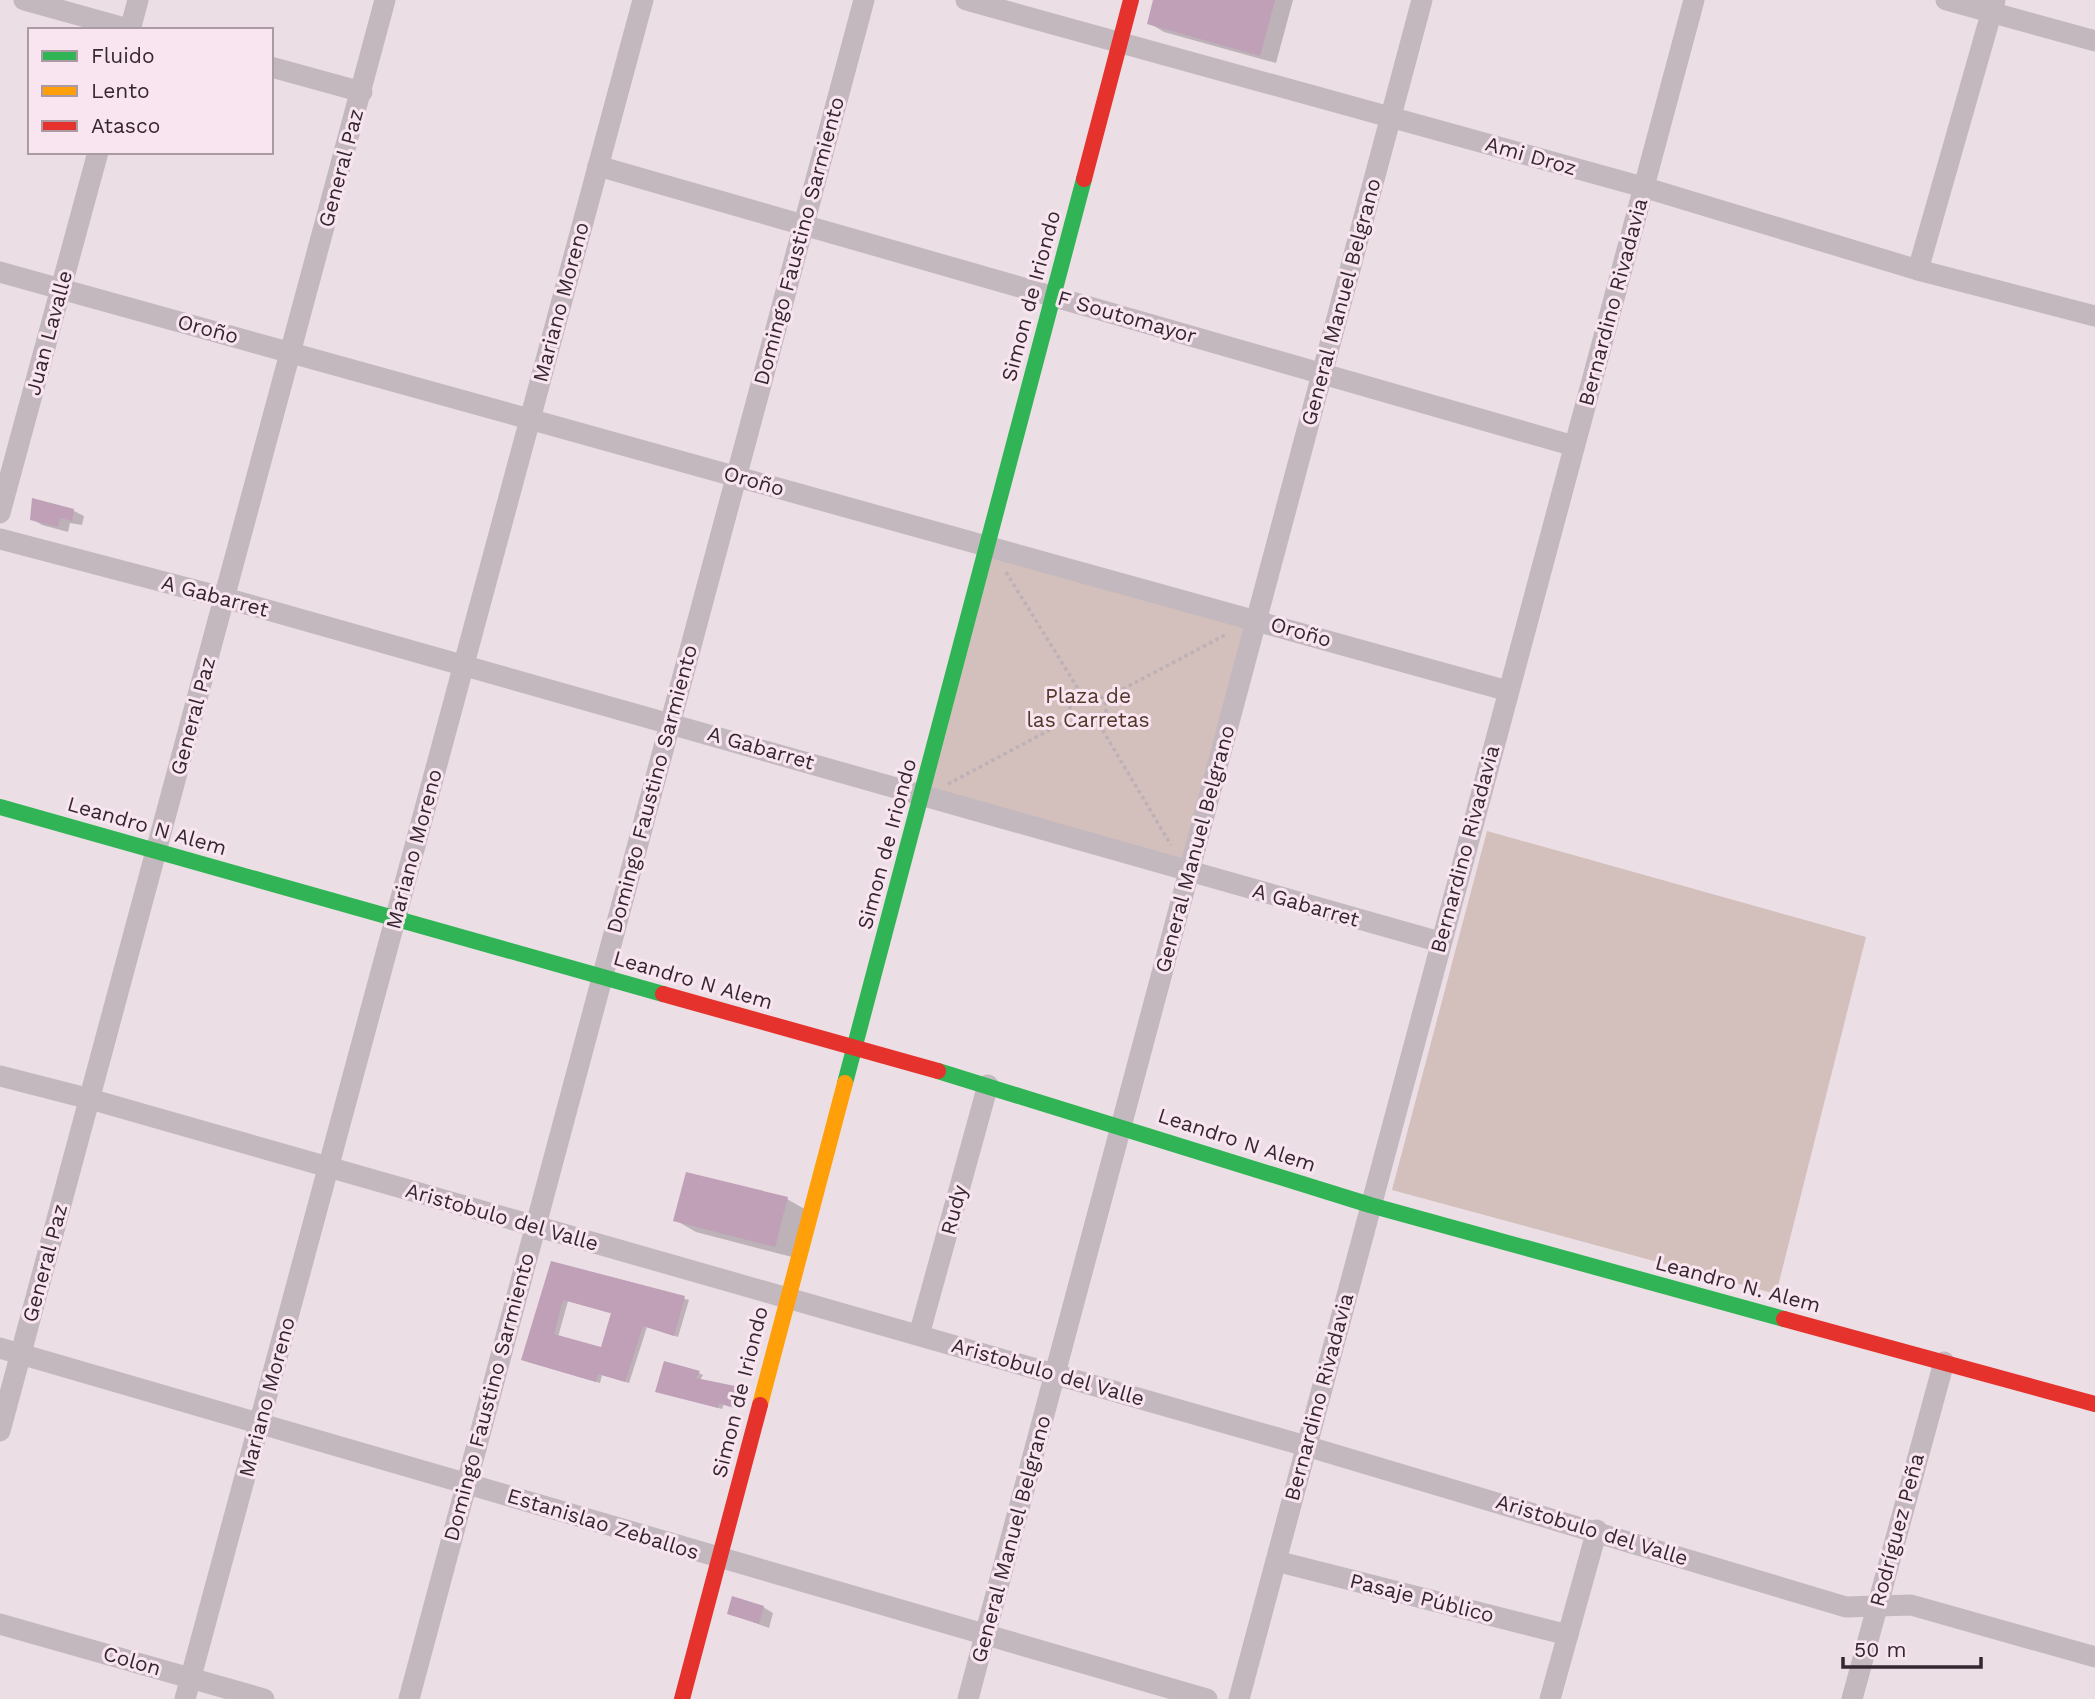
<svg xmlns="http://www.w3.org/2000/svg" width="2095" height="1699" viewBox="0 0 2095 1699" font-family="'Work Sans',sans-serif">
	<style>
		.green { fill: #d3bfbb }
		.shadow { fill: #0003; fill-rule: evenodd }
		.building { fill: #bfa0b7; fill-rule: evenodd }
		.lines { fill: none; stroke-linecap: round; stroke-linejoin: round }
		.path { stroke: #bdb1b8; stroke-width: 3.5; stroke-dasharray: 3.5 3.5; stroke-linecap: butt }
		.street { stroke: #c4b8bf; stroke-width: 21 }
		.fast { stroke: #30b455; stroke-width: 16 }
		.slow { stroke: #ff9f0a; stroke-width: 16 }
		.jam { stroke: #e5322d; stroke-width: 16 }
		.labels { text-anchor: middle; stroke-width: 6; stroke-linejoin: round; paint-order: stroke }
		.street-label { font-size: 21px; fill: #352631; stroke: #f9e5ef }
		.park-label { font-size: 21px; fill: #53372b; stroke: #f9e5ef }
	</style>
	<rect width="100%" height="100%" fill="#ebdfe5"/>
	<!-- green -->
	<g class="green">
		<path d="M985,546l271,74 -67,252 -267,-79z"/>
		<path d="M1487,831l379,106 -90,357 -384,-104z"/>
	</g>
	<!-- shadow -->
	<g class="shadow">
		<path d="M1155,0h138l-17,63 -112,-31 -15,-9z"/>
		<path d="M34,500l40,11 10,5 -2,9 -12,-2 -2,9 -26,-7 -10,-6z"/>
		<path d="M787,1199l21,12 -12,47 -100,-26 -21,-12z"/>
		<path d="M552,1263l137,37 -11,37 -31,-10 -18,56 -27,-8 -2,8 -72,-21zM568,1301l45,13 -10,35 -45,-12z"/>
		<path d="M665,1363l34,10 4,2 -3,5 38,11 -4,17 -10,-4 -2,5 -65,-18z"/>
		<path d="M763,1607l10,6 -4,15 -40,-15z"/>
	</g>
	<!-- building -->
	<g class="building">
		<path d="M1153,0h122l-15,56 -113,-32z"/>
		<path d="M32,498l42,11 -2,12 -12,-3 -2,9 -28,-7z"/>
		<path d="M686,1172l102,25 -13,50 -102,-26z"/>
		<path d="M551,1261l134,35 -11,40 -31,-10 -18,56 -27,-8 -2,8 -75,-22zM563,1300l48,13 -10,34 -47,-13z"/>
		<path d="M664,1361l36,10 -4,7 39,8 -5,21 -11,-4 -1,5 -63,-16z"/>
		<path d="M732,1596l32,10 -5,18 -32,-10z"/>
	</g>
	<g class="lines">
		<!-- path -->
		<g class="path">
			<path d="M1006,572l74,120"/>
			<circle cx="1088" cy="709" r="18"/>
			<path d="M1104,699l123,-65"/>
			<path d="M1099,724l72,121"/>
			<path d="M948,784l124,-66"/>
		</g>
		<!-- street -->
		<g class="street">
			<path d="M24,0l108,30"/>
			<path d="M966,0l677,187 275,83 177,46"/>
			<path d="M1946,0l149,41"/>
			<path d="M130,30l8,-30"/>
			<path d="M271,67l91,25"/>
			<path d="M598,166l976,280"/>
			<path d="M1918,270l77,-270"/>
			<path d="M0,272l1508,419"/>
			<path d="M0,513l98,-361"/>
			<path d="M0,539l225,59 1215,344"/>
			<path d="M0,1076l90,23 1216,347 540,161 65,-2 184,52"/>
			<path d="M919,1335l69,-250"/>
			<path d="M0,1348l1207,351"/>
			<path d="M0,1431l385,-1431"/>
			<path d="M1276,1561l292,74"/>
			<path d="M0,1624l264,75"/>
			<path d="M185,1699l458,-1699"/>
			<path d="M409,1699l455,-1699"/>
			<path d="M968,1699l454,-1699"/>
			<path d="M1239,1699l455,-1699"/>
			<path d="M1550,1699l47,-169"/>
			<path d="M1852,1699l92,-337"/>
		</g>
		<!-- fast -->
		<g class="fast">
			<path d="M0,807l663,187"/>
			<path d="M938,1071l432,134 414,114"/>
			<path d="M845,1083l239,-904"/>
		</g>
		<!-- slow -->
		<path class="slow" d="M760,1405l85,-322"/>
		<!-- jam -->
		<g class="jam">
			<path d="M1084,179l47,-179"/>
			<path d="M663,994l275,77"/>
			<path d="M1784,1319l311,85"/>
			<path d="M682,1699l78,-294"/>
		</g>
	</g>
	<g class="labels">
		<!-- street labels -->
		<g class="street-label">
			<text transform="translate(1531 156) rotate(16)" y="7">Ami Droz</text>
			<text transform="translate(341 168) rotate(-75)" y="7">General Paz</text>
			<text transform="translate(799 241) rotate(-75)" y="7">Domingo Faustino Sarmiento</text>
			<text transform="translate(1031 296) rotate(-75)" y="7">Simon de Iriondo</text>
			<text transform="translate(561 302) rotate(-75)" y="7">Mariano Moreno</text>
			<text transform="translate(1341 302) rotate(-75)" y="7">General Manuel Belgrano</text>
			<text transform="translate(1613 302) rotate(-75)" y="7">Bernardino Rivadavia</text>
			<text transform="translate(1127 317) rotate(16)" y="7">F Soutomayor</text>
			<text transform="translate(208 329) rotate(15)" y="7">Oroño</text>
			<text transform="translate(49 333) rotate(-75)" y="7">Juan Lavalle</text>
			<text transform="translate(754 481) rotate(16)" y="7">Oroño</text>
			<text transform="translate(215 596) rotate(15)" y="7">A Gabarret</text>
			<text transform="translate(1301 632) rotate(16)" y="7">Oroño</text>
			<text transform="translate(193 716) rotate(-75)" y="7">General Paz</text>
			<text transform="translate(761 748) rotate(16)" y="7">A Gabarret</text>
			<text transform="translate(652 789) rotate(-75)" y="7">Domingo Faustino Sarmiento</text>
			<text transform="translate(147 826) rotate(16)" y="7">Leandro N Alem</text>
			<text transform="translate(887 844) rotate(-75)" y="7">Simon de Iriondo</text>
			<text transform="translate(414 849) rotate(-75)" y="7">Mariano Moreno</text>
			<text transform="translate(1195 849) rotate(-75)" y="7">General Manuel Belgrano</text>
			<text transform="translate(1465 849) rotate(-75)" y="7">Bernardino Rivadavia</text>
			<text transform="translate(1306 905) rotate(16)" y="7">A Gabarret</text>
			<text transform="translate(693 980) rotate(16)" y="7">Leandro N Alem</text>
			<text transform="translate(1237 1140) rotate(18)" y="7">Leandro N Alem</text>
			<text transform="translate(954 1210) rotate(-75)" y="7">Rudy</text>
			<text transform="translate(502 1217) rotate(16)" y="7">Aristobulo del Valle</text>
			<text transform="translate(45 1263) rotate(-75)" y="7">General Paz</text>
			<text transform="translate(1738 1284) rotate(15)" y="7">Leandro N. Alem</text>
			<text transform="translate(1048 1372) rotate(16)" y="7">Aristobulo del Valle</text>
			<text transform="translate(740 1392) rotate(-76)" y="7">Simon de Iriondo</text>
			<text transform="translate(267 1397) rotate(-75)" y="7">Mariano Moreno</text>
			<text transform="translate(489 1397) rotate(-75)" y="7">Domingo Faustino Sarmiento</text>
			<text transform="translate(1319 1397) rotate(-75)" y="7">Bernardino Rivadavia</text>
			<text transform="translate(603 1524) rotate(17)" y="7">Estanislao Zeballos</text>
			<text transform="translate(1592 1530) rotate(17)" y="7">Aristobulo del Valle</text>
			<text transform="translate(1897 1530) rotate(-75)" y="7">Rodríguez Peña</text>
			<text transform="translate(1011 1539) rotate(-75)" y="7">General Manuel Belgrano</text>
			<text transform="translate(1422 1598) rotate(14)" y="7">Pasaje Público</text>
			<text transform="translate(132 1661) rotate(16)" y="7">Colon</text>
		</g>
		<!-- park labels -->
		<g class="park-label">
			<text x="1088" y="703">Plaza de<tspan x="1088" dy="24">las Carretas</tspan></text>
		</g>
	</g>
	<!-- legend -->
	<rect x="28" y="28" width="245" height="126" fill="#f9e5ef" stroke="#ab99a3" stroke-width="2"/>
	<rect x="42" y="51" width="35" height="10" fill="#30b455" stroke="#ab99a3" stroke-width="2"/>
	<text x="91" y="63" font-size="21" fill="#352631">Fluido</text>
	<rect x="42" y="86" width="35" height="10" fill="#ff9f0a" stroke="#ab99a3" stroke-width="2"/>
	<text x="91" y="98" font-size="21" fill="#352631">Lento</text>
	<rect x="42" y="121" width="35" height="10" fill="#e5322d" stroke="#ab99a3" stroke-width="2"/>
	<text x="91" y="133" font-size="21" fill="#352631">Atasco</text>
	<!-- scale -->
	<path d="M1843 1657v10h138v-10" fill="none" stroke="#352631" stroke-width="3.5"/>
	<text x="1854" y="1657" font-size="21" fill="#352631" stroke="#f9e5ef" stroke-width="5" paint-order="stroke">50 m</text>
</svg>
